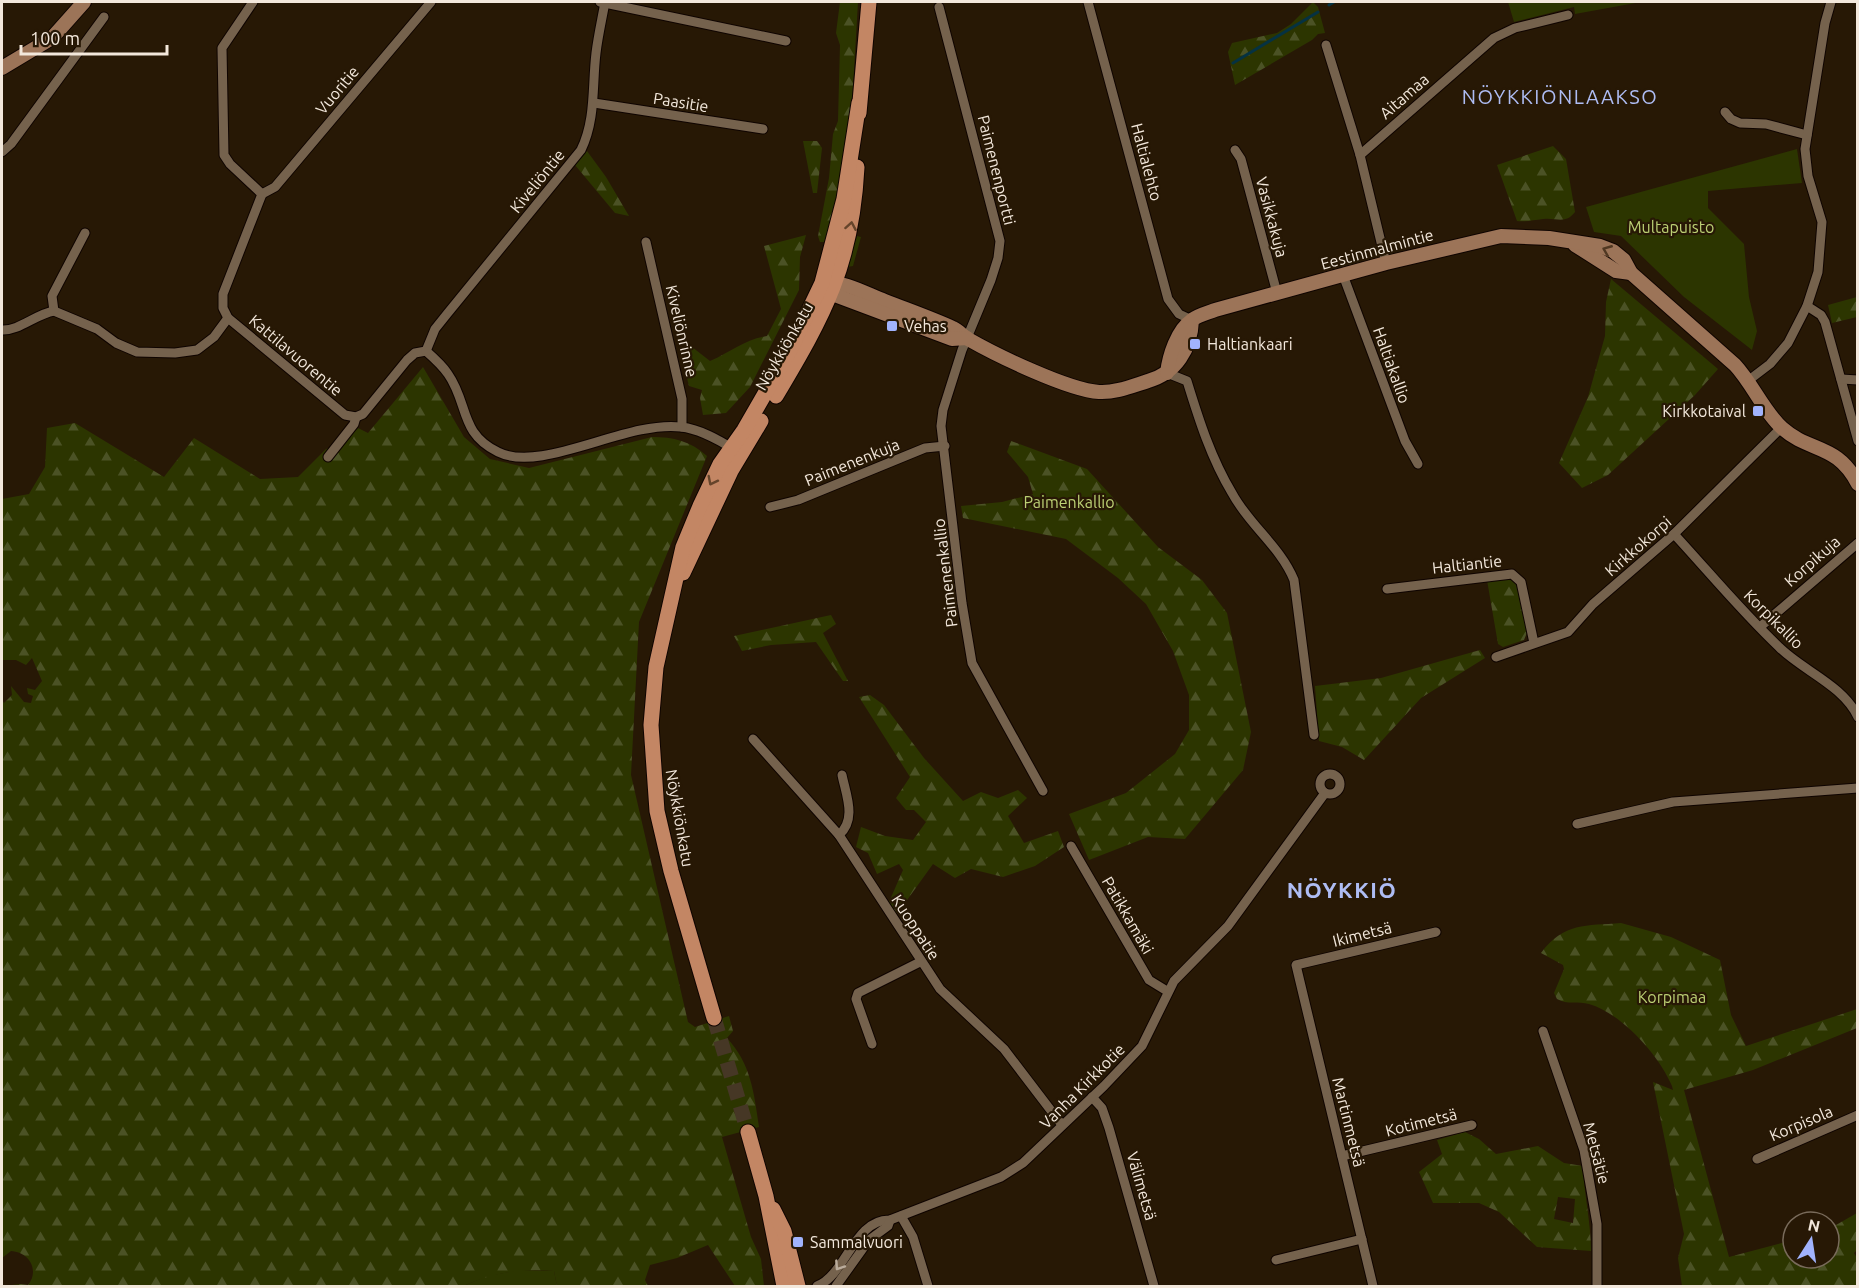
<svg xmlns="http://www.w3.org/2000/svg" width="1859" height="1288" viewBox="0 0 1859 1288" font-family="Ubuntu,sans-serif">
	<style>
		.green { fill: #2c3500 }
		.forest { fill: url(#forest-firs); fill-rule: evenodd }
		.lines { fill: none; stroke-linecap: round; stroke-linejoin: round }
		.stream { stroke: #053242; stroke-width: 3 }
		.primary-tunnel { stroke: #463725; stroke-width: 15; stroke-dasharray: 15 8; stroke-linecap: butt }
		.street-casing { stroke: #0f0400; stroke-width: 11 }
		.secondary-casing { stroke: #0f0400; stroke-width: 16 }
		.primary-casing { stroke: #0f0400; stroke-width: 17 }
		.street { stroke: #75624d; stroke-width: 9 }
		.secondary { stroke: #9c7458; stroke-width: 14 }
		.primary { stroke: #c38664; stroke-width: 15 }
		.oneway { stroke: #65442b }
		.oneway2 { stroke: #503822 }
		.oneway3 { stroke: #baac9c }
		.poi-dot { fill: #a1b3fd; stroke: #271805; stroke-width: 2 }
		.labels { text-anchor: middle; stroke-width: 4.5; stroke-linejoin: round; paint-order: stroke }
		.street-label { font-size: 16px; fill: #f3e8dc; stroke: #271805 }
		.park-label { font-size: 16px; fill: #bcd074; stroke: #271805 }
		.poi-label { font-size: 16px; fill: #f3e8dc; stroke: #271805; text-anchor: start }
		.quarter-label { font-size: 20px; letter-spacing: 1.5px; fill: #aebcf3; stroke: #271805 }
		.district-label { font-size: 22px; font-weight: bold; letter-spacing: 1.5px; fill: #aebcf3; stroke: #271805 }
	</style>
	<defs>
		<pattern id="forest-firs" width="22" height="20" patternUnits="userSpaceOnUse" patternTransform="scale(1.5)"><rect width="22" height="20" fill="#2c3500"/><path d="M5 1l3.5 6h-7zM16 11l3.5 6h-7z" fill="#4b5225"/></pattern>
	</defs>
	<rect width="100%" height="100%" fill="#271805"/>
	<!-- green -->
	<g class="green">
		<path d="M1508,2h133l-66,12 -1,-7 -60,15z"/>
		<path d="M1797,149l5,34 -94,8v17l36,36 5,53 8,34 -5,19 -68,-53 -63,-61 -27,-4 -8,-25z"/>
		<path d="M857,236l4,1 -8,29 -6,1z"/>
		<path d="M519,1270l35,1 3,15h-94l24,-10z"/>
	</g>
	<!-- forest -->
	<g class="forest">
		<path d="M840,2h18l-6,102 -11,76 -15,62h-6l-2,-6 11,-58 4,-44 5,-13 2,-76 -4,-12z"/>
		<path d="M1313,2l5,5 7,26 -7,1 -6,6 -77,45 -7,-33 4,-9 45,-10 14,-9z"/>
		<path d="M803,141h14l5,7 -5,45h-4z"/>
		<path d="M1553,146l13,13 9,53c-10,13 -19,5 -32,7 -10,1 -16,3 -26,2l-20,-56z"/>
		<path d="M587,151l19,26 23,39 -14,-3 -40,-48z"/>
		<path d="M806,235l-6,22 -1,33 -49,97 -24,26 -23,2 -3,-17 2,-8 -13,-4 -9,-36 12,-3 18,14c21,-9 35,-22 57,-25l14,-27 -17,-63z"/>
		<path d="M1611,279l107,90 -23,26 -87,80 -26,13 -23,-25 29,-66 17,-61 1,-34z"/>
		<path d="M1857,297v20l-25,6 -4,-18z"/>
		<path d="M423,367l41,70 26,22 39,9 123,-31c21,0 39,4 55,19l-68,166 -8,153 57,247 7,5 34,-11 4,15 -6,7c24,26 27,55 32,89l-37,10 29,100 10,22 3,27h-29l-27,-41 -31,13 -27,7 -5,15 3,6h-91l-3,-15c-33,-3 -61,2 -91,15h-461l19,-2 7,1c12,-15 1,-33 -17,-34l-9,7v-558l2,3 8,-8 -1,-9 13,16 7,1 2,-7 -5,-2 -1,-6 8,2 7,-9 -10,-23 -6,7 -10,-5h-14v-161l27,-5 16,-27 2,-39 28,-5 89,54 30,-39 66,41 38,-2 28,-28 17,-5 15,-16 10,5z"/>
		<path d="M1011,441l76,28 71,78 44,33 25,33 24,119 -8,38 -58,69 -37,-2 -59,23 -20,-46 57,-21 49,-39 14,-24v-35l-16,-44 -27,-47 -28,-26 -52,-39 -103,-21 -2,-12 41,-4 31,-8 -5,-17 -21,-25z"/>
		<path d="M1507,577l9,6 12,47 -4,10 -21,7 -5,-3 -11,-64z"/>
		<path d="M831,615l5,9 -13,9 25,48h-5l-27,-39 -45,3 -29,6 -8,-15z"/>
		<path d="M1480,650l5,8 -64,40 -57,62 -22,-13 -23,-6 -4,-55 66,-8z"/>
		<path d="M870,695l14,10 40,53 39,43 18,-9 17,6 20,-8 9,8 -19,18 16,27 34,-12 6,16 -29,19 -32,11 -32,-8 -16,9 -22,-14 -36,50 -8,-12 14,-32 -4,-6 -22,10 -9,-21 -12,-6 5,-20 24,9 28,4 13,-18 -12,-12h-8l-10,-12 14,-21 -51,-80z"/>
		<path d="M1621,923l50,14 49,23 11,55 15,31 111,-37v19l-104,42 -69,20 45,167 64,-17v18h36v-29l28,-16v37l-3,3 3,5v28h-175l-4,-28 6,-24 -31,-152 20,8 -1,-4c-13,-31 -51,-73 -83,-82 -10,-3 -22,1 -32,-5l-3,-6 10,-24 -1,-4 -22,-12c23,-31 45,-27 80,-30z"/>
		<path d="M1465,1132l14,7 17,15 42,-8 26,17 19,3c1,29 8,56 8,85l-54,-4 -38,-35 -20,-9h-46l-14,-31 23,-18 -5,-14zM1558,1197l17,2 -2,24 -19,-4z"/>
	</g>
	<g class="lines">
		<!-- stream -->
		<g class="stream">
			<path d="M1329,5l5,-3"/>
			<path d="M1233,63l85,-51"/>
		</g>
		<!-- primary-tunnel -->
		<path class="primary-tunnel" d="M714,1018l34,114"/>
		<defs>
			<g id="street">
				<path d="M253,2l-31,46 2,107 6,9 32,30 -39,100v14l5,10 117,97 11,2 7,-3 44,-54 8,-7 11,-2c8,7 16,14 22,23 21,30 11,59 50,78 44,22 129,-32 183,-25 19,2 38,13 54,23"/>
				<path d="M600,2l186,39"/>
				<path d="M1088,2l80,297 11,15 13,6"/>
				<path d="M939,7l61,234 -2,17 -7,22 -29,70 -19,60 -2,16 21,177 10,60 71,128"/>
				<path d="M1326,45l34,110"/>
				<path d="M594,103l169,26"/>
				<path d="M1725,112l6,7 9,4 26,1 41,11"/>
				<path d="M1235,150l6,9 36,134"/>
				<path d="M2,152l9,-8 93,-127"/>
				<path d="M262,194l13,-7 156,-185"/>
				<path d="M85,233l-33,63 2,15 43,18 19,14 21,9 38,1 22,-3 17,-13 14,-19"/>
				<path d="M646,242l36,157v28"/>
				<path d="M1386,263l-26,-108 134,-117 21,-10 53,-13"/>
				<path d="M1343,275l62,166 13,23"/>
				<path d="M1807,306l14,9 4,7 33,119"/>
				<path d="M2,330c17,1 34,-16 52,-19"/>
				<path d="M426,351l9,-22 12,-15 134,-164c15,-31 11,-64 15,-97 2,-17 6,-34 9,-51"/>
				<path d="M1167,373l20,8c12,39 24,77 45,112 17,32 48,53 62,87l20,155"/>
				<path d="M1841,379l17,1"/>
				<path d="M1749,380l21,-16 18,-21 19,-37 11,-34 4,-50 -14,-46 -3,-27 20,-126 6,-21"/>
				<path d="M328,457l26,-33 2,-7"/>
				<path d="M770,507l28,-7 127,-52 20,-2"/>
				<path d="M1674,534c35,38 68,78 105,113 24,24 64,38 79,70"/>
				<path d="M1387,589l125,-15 9,8 13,61"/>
				<path d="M1760,627l98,-84"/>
				<path d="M1496,657l72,-25 25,-28 81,-70 108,-107"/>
				<path d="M753,739l86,96 101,154 64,60 58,76"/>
				<circle cx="1330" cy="784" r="10"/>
				<path d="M1577,824l96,-22 185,-14"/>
				<path d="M839,835c18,-16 7,-40 3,-60"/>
				<path d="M1071,846l78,134 18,11"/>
				<path d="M1543,1031l41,119 13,74v62"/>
				<path d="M872,1044l-16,-45 2,-6 62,-31"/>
				<path d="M1092,1097l10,11 7,20 45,158"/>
				<path d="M1342,1156l130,-31"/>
				<path d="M1757,1159l101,-44"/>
				<path d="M901,1216l12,21 15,49"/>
				<path d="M1276,1260l86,-21"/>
				<path d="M817,1286c29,-11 37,-67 73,-66l111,-43 22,-14 81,-77 38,-40 32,-65 54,-55 97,-133"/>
				<path d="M836,1286l33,-46 19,-14 2,-6"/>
				<path d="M1373,1286l-77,-321 140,-33"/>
			</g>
			<g id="secondary">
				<path d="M2,68l50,-30 32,-36"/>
				<path d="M1575,245l41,26 15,2"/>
				<path d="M825,283c20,-2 41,11 60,18 23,9 46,17 68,27 6,3 10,8 15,11 28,16 100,51 131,53 16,1 33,-6 49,-11 28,-8 43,-32 44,-61"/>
				<path d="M824,285l8,9 120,45 15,-1"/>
				<path d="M1167,373c2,-17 10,-43 25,-53 6,-5 16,-7 23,-10l171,-47 115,-27 48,2 51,8 13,5 11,9 7,13 104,92c17,18 29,47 47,63 28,25 55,15 76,56"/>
			</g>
			<g id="primary">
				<path d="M859,113l10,-111"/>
				<path d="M776,396c49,-82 76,-132 81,-229"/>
				<path d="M683,573l48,-102 30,-50"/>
				<path d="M714,1018l-43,-147 -14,-60 -6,-86 5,-58 27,-120 17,-41 20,-42 24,-34 46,-80 32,-67 22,-84 15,-96"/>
				<path d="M748,1132l18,64 18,90"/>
				<path d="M773,1209l11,22 14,55"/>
			</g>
		</defs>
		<!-- street casing -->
		<use href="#street" class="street-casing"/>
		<!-- secondary casing -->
		<use href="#secondary" class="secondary-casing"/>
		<!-- primary casing -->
		<use href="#primary" class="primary-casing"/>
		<!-- street -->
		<use href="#street" class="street"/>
		<!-- secondary -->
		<use href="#secondary" class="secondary"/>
		<!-- primary -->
		<use href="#primary" class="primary"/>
	</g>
	<!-- one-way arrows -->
	<defs><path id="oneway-chevron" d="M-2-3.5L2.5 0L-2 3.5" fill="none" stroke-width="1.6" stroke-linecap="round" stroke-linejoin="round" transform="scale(1.5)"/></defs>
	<g class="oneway">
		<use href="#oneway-chevron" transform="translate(851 226) rotate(-80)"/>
		<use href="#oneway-chevron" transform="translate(712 481) rotate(117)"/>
	</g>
	<use class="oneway2" href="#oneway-chevron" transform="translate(1607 250) rotate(-158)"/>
	<use class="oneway3" href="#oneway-chevron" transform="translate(839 1266) rotate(124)"/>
	<!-- markers -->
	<g class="poi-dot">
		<rect x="886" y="320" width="12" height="12" rx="3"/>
		<rect x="1189" y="338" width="12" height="12" rx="3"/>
		<rect x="1752" y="405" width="12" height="12" rx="3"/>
		<rect x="792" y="1236" width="12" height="12" rx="3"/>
	</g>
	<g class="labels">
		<!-- street labels -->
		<g class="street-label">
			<text transform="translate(337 90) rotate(-50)" y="6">Vuoritie</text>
			<text transform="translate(1404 96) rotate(-41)" y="6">Aitamaa</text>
			<text transform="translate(681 102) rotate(9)" y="6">Paasitie</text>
			<text transform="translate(1147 162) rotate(75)" y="6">Haltialehto</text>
			<text transform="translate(997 170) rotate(76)" y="6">Paimenenportti</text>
			<text transform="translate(537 181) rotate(-51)" y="6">Kiveliöntie</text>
			<text transform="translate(1272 217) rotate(75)" y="6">Vasikkakuja</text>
			<text transform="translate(1377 249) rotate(-15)" y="6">Eestinmalmintie</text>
			<text transform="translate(682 331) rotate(77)" y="6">Kiveliönrinne</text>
			<text transform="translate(784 346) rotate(-60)" y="6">Nöykkiönkatu</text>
			<text transform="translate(296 355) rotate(40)" y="6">Kattilavuorentie</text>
			<text transform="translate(1392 365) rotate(70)" y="6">Haltiakallio</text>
			<text transform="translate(852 462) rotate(-22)" y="6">Paimenenkuja</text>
			<text transform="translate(1638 546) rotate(-41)" y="6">Kirkkokorpi</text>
			<text transform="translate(1812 561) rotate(-41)" y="6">Korpikuja</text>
			<text transform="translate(1467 564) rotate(-6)" y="6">Haltiantie</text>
			<text transform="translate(945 573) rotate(-97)" y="6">Paimenenkallio</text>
			<text transform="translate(1774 619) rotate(45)" y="6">Korpikallio</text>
			<text transform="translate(680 818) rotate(80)" y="6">Nöykkiönkatu</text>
			<text transform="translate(1128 915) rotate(60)" y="6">Patikkamäki</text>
			<text transform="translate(916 927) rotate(57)" y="6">Kuoppatie</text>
			<text transform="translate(1362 934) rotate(-14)" y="6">Ikimetsä</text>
			<text transform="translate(1082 1086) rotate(-45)" y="6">Vanha Kirkkotie</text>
			<text transform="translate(1349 1122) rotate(76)" y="6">Martinmetsä</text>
			<text transform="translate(1421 1122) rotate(-14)" y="6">Kotimetsä</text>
			<text transform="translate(1801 1123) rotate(-23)" y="6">Korpisola</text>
			<text transform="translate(1597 1153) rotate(75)" y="6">Metsätie</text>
			<text transform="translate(1142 1186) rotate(74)" y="6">Välimetsä</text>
		</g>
		<!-- park labels -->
		<g class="park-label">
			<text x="1671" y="233">Multapuisto</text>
			<text x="1069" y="508">Paimenkallio</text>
			<text x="1672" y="1003">Korpimaa</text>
		</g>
		<!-- poi labels -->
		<g class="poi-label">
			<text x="904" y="332">Vehas</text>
			<text x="1207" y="350">Haltiankaari</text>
			<text x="1746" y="417" text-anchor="end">Kirkkotaival</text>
			<text x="810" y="1248">Sammalvuori</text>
		</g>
		<!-- quarter labels -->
		<g class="quarter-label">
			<text x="1560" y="104">NÖYKKIÖNLAAKSO</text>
		</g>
		<!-- district labels -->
		<g class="district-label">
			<text x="1342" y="898">NÖYKKIÖ</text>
		</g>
	</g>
	<!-- border -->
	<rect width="1859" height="1288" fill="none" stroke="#f3e8dc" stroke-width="6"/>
	<!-- north arrow -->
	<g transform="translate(1811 1240) rotate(12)"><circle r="28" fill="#271805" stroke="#796b5b" stroke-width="1.5"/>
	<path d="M0-4.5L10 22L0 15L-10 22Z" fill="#a1b3fd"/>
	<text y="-9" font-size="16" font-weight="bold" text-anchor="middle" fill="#f3e8dc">N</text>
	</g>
	<!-- scale -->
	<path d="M21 45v9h146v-9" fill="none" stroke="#f3e8dc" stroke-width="3"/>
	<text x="30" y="45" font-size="18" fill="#f3e8dc" stroke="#271805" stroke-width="4.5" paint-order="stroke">100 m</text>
</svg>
